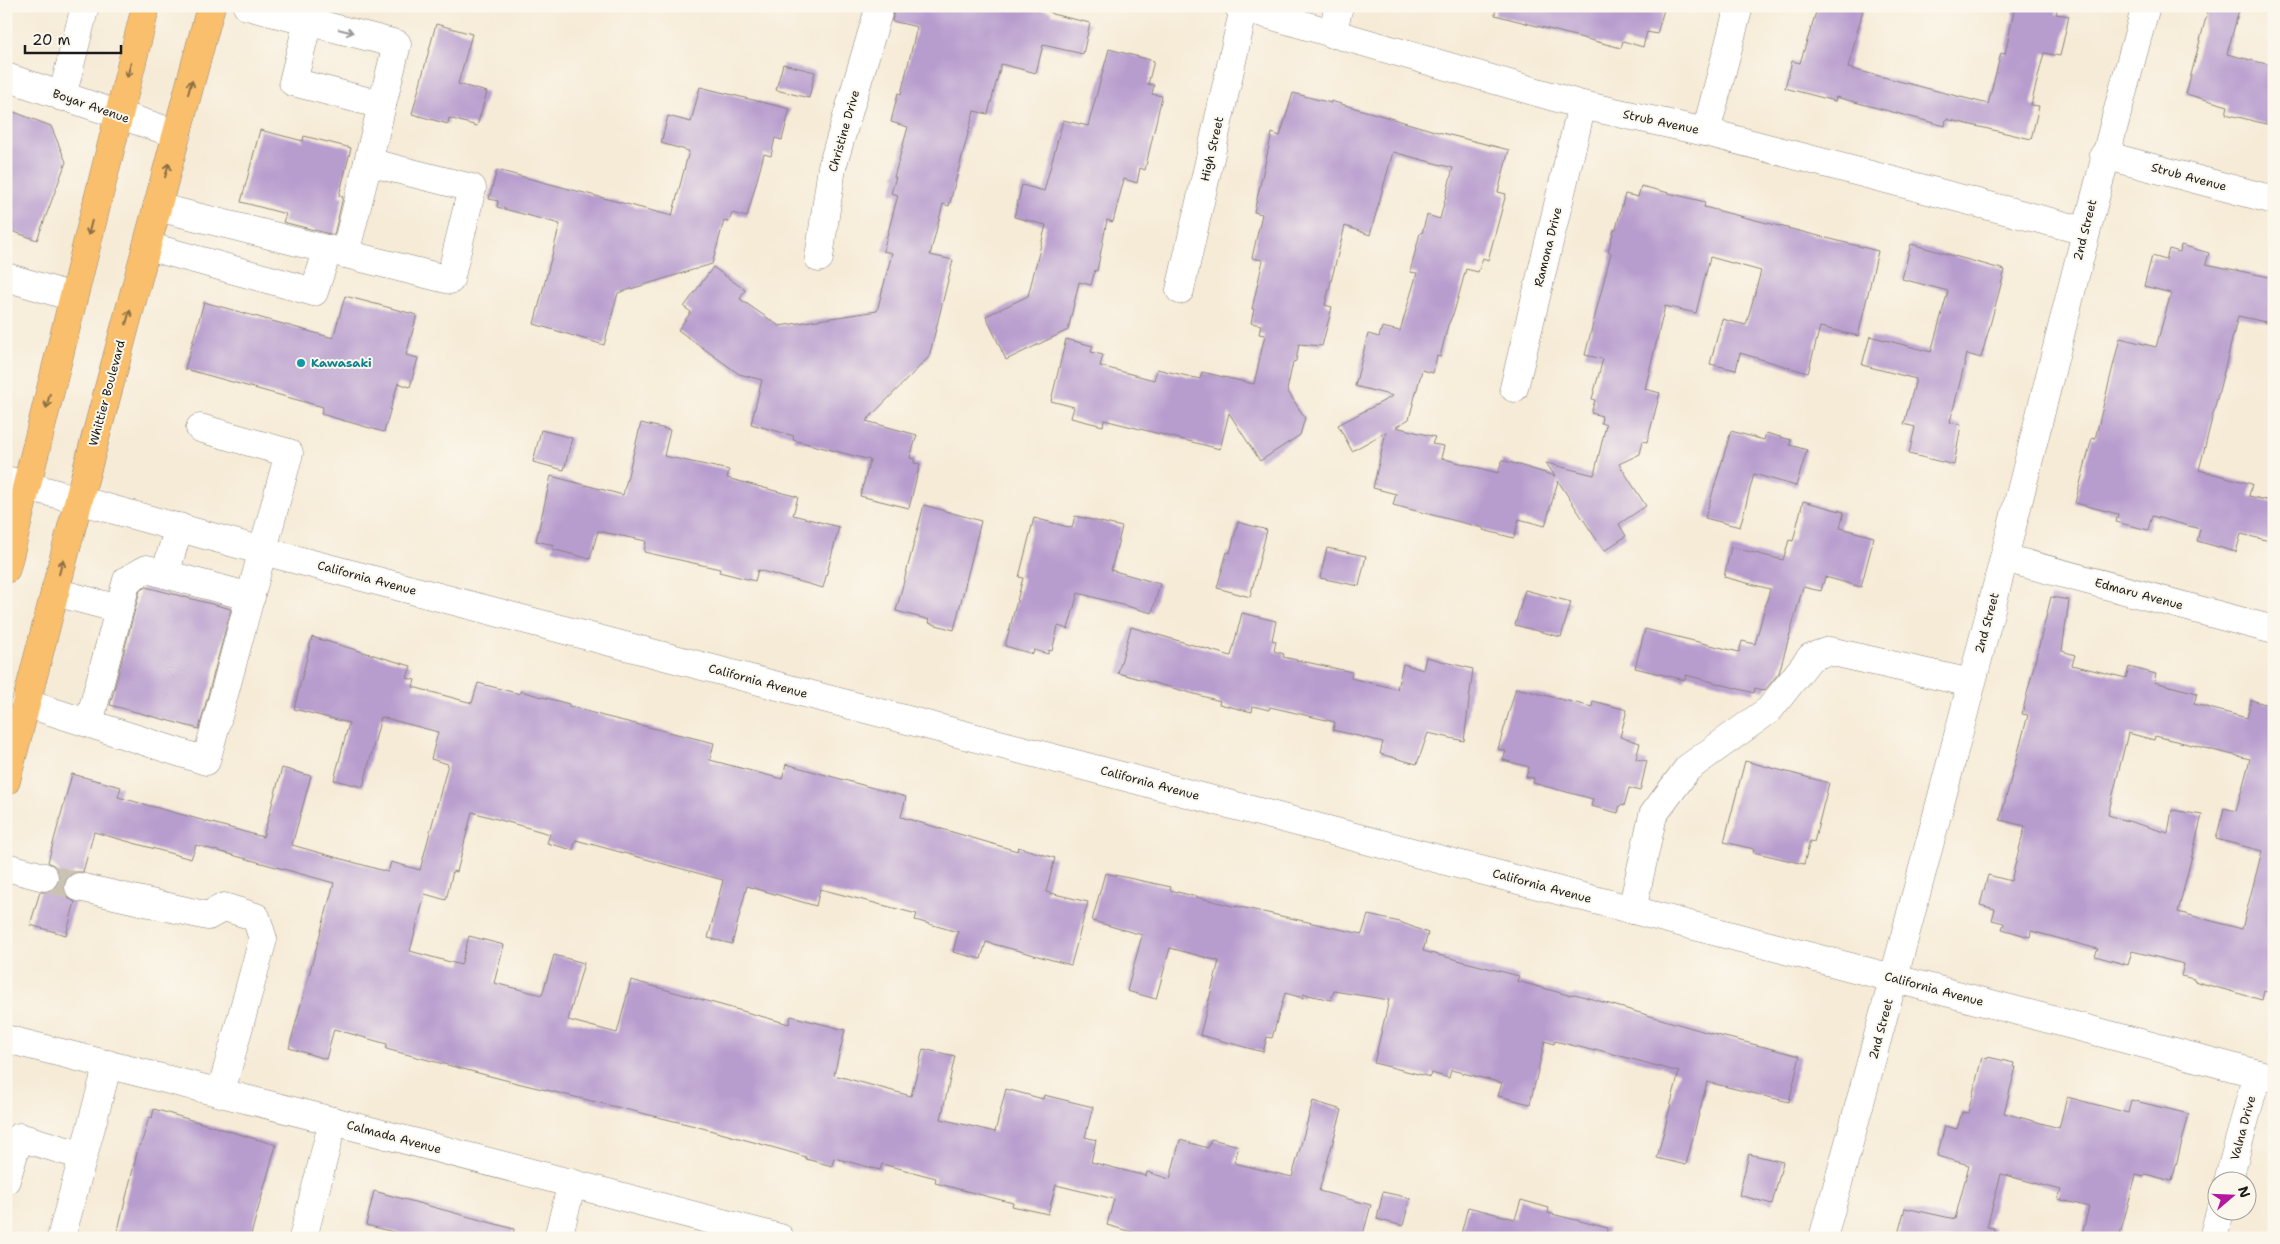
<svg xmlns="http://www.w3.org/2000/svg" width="2280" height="1244" viewBox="0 0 2280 1244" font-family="'Shantell Sans',sans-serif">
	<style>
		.building { fill: #b79cce; fill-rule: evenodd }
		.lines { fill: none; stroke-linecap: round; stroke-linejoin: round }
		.minor-tunnel { stroke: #cac2b2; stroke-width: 28; stroke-dasharray: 28 14; stroke-linecap: butt }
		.minor-casing { stroke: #89847a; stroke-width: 29 }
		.major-casing { stroke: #89847a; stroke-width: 29 }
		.minor { stroke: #fff; stroke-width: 28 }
		.major { stroke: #f9bf6c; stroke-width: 28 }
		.oneway { stroke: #999 }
		.oneway2 { stroke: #8a6e44 }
		.culture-dot { fill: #0f9aa8; stroke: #fbf7ec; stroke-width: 2 }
		.labels { text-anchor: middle; stroke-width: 4; stroke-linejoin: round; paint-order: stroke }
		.street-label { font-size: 12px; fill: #1c1c1c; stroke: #fbf7ec }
		.culture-label { font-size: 12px; font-weight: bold; fill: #0d838f; stroke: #fbf7ec; text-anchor: start }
	</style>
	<rect width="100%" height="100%" fill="#fbf7ec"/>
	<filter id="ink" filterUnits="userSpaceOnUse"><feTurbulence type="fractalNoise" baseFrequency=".02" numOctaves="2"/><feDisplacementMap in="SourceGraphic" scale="10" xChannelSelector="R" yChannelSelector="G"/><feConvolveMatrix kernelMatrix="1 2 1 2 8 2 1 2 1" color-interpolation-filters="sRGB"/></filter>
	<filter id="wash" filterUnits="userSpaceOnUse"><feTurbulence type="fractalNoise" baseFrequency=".0096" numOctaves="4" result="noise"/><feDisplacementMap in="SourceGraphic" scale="20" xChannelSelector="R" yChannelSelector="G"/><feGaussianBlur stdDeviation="1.12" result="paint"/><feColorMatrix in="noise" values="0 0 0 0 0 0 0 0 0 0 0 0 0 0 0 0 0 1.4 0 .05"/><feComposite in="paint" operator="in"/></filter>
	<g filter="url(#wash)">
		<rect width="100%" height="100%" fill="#f6ebd7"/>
		<g id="blocks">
			<!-- building -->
			<g class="building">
				<path d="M895,6h135l22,6v2l38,9 -7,31 -40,-9 -7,28 -35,-9 -13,50 -14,-3 -25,95 -6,-2 -13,51 23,5 -24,97 -63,64 51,14 -7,23 5,1 -1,4 6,1 -11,44 -49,-12 10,-36 -77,-20 1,-4 -43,-12 11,-44 -23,-6 -61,-44 13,-18 -7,-5 29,-40 32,23 -5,9 39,27 98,-15 15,-58 -9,-2 15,-56 -7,-2 5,-16h-2l14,-50 -17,-5 7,-29 3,1 16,-67 -25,-6z"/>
				<path d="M1496,6h169l-8,28 -10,-2 -4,15 -20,-6 -2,7 -126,-33z"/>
				<path d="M1818,6h46l-16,62 140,36 13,-51 4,1 10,-48h43l-2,8 13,2 -9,40 -16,-3 -13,52 8,1 -8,33 -85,-20 -1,7 -109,-29 -1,4 -50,-13 7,-27 8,2z"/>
				<path d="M2209,6h31l-13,48 47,12v60l-48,-12 2,-8 -42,-12z"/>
				<path d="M436,24l36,10 -14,50 29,8 -10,34 -28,-8 -1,6 -36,-10z"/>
				<path d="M1109,49l45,12 -6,23 6,1 -2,9 10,2 -17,74 -5,-2 -3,15 -13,-4 -11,43 -6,-2 -10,51 -2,-1 -4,15 -12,-3 -11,48 -62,30 -20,-44 42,-20 18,-71 -32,-8 8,-32 22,6 19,-71 25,6z"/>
				<path d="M783,64l32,8 -6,26 -33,-8z"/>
				<path d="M700,87l90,22 -8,31 -7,-2 -4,18 -7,-2 -17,63 -15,-4 -3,9 -5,-1 -12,43 -94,29 -14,52 -70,-21 26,-100 -63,-17 1,-6 -9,-2 8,-29 175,46 17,-65 -28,-8 7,-27 23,6z"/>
				<path d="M1293,93l38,10v-2l107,31 71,18 -11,42 8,2 -18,66 -5,-2 -5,14 -12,-3 -12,43 -6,13 -8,32 -3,-1 -4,17 -11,-3 -13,49 -13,8 39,10 -3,7 12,2 -3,12 57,15 4,-13 53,16 -9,-13 48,12 12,-50 -5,-2 1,-7 -11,-3 4,-13 -3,-1 11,-40 -18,-4 26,-102 -3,-1 6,-23h2l9,-35 13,3 3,-11 64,16 -1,5 174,44 -20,85 -38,-9 -12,46 -68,-20 -4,17 -26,-6 12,-45 24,6 15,-54 -51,-14 -14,56 -31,-7 -20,83 15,4 -13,49 -4,-1 -3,13 -21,10 27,42 -27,18 7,12 -22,15 -46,-70 -13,45 -26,-7 -5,19 -31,-8 1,-2 -91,-23 3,-11 -23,-6 13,-56 -34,19 -14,-26 55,-29 -38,-10 13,-52 11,3 3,-10 18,4 17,-58 -7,-1 10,-39h2l5,-18 13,4 13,-51 -60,-16 -23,83 -25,-9 -20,79 7,2 -10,39 -23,-2 -3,17 -3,1 -6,28 18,28 -5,17 -40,26 -31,-48 -9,36 -116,-29 -1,6 -32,-8 3,-11 -23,-6 15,-62 27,7 -2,6 12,3 -3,11 54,14 3,-11 43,10 2,-7 52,12 11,-49 -6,-1 2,-9 -10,-2 3,-14h-2l11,-49 -11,-2 10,-44 -8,-2 18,-79 8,3z"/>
				<path d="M6,109l45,17 15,36 -29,78 -31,-11z"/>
				<path d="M260,130l43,11 1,-5 47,12 -12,48 4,1 -9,38 -51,-13 3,-8 -45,-12z"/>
				<path d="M1911,244l94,26 -24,88 -14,-4 -17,68 11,3 -7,40 -45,-11 6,-27 -11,-3 12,-45 -54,-14 8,-29 61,16 17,-61 -46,-12z"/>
				<path d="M2181,245l28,8 -3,11 68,14v46l-36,-8 -39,154 53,14 -3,12 25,6v40l-33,-8 -5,18 -39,-11 3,-12 -48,-13 -4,14 -32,-8 2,-8 -43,-11 17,-65 3,1 25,-101 36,9 15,-54 -27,-7 8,-30 14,4 3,-11 11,3z"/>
				<path d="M345,296l72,19 -11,40 12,3 -8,29 -12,-4 -14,49 -63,-18 2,-7 -138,-38 19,-67 129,36z"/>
				<path d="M641,423l29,7 -6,26 65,14 -2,8 71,19 -5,18 46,12 -16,61 -65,-18 -3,11 -36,-9 1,-3 -76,-17 2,-11 -48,-10 -8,28 -38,-10 2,-4 -18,-4 15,-65 72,19z"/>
				<path d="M541,430l31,8 -8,32 -31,-8z"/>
				<path d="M1731,431l33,9 2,-7 25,7 -1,5 17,5 -11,36 -42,-12 -14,53 -35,-9z"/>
				<path d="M1803,501l41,11 -4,16 34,9 -13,50 -36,-10 -4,14 -18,-4 -24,86 -15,18 -9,-3 -1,5 -68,-18 -1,5 -50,-12 10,-39 94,23 3,-11 13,3 15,-55 -46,-12 7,-30 52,13 6,-20 4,1z"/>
				<path d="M924,505l57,16 -27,109 -25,-7 1,-3 -34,-9z"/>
				<path d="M1075,516l47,11 -11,43 49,14 -8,29 -74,-20 -10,36 -10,-3 -6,25 -3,-1 -1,4 -14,-4 -1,4 -28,-8 18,-68 -4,-1 15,-59 38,10z"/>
				<path d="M1238,522l29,8 -17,67 -33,-9 10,-36 3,1z"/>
				<path d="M1327,548l39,8 -7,30 -39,-8z"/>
				<path d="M146,587l85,22 -32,120 -89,-24 30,-115z"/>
				<path d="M1525,590l46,12 -10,35 -46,-12z"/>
				<path d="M2051,597l18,3 -7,51 13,4 -3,10 54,13 3,-11 27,7 -2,8 43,11 -3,11 53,14 4,-18 14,4 9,-1v291l-10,-3 -2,9 -68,-19v-2l-13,-3 3,-12 -52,-13 -4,14 -33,-9 3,-7 -67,-18 -1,6 -28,-8 2,-6 -12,-3 3,-11 -15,-4 8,-30 23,6 14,-55 -25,-6 28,-105 -6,-1zM2128,733l26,7 1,-4 95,23 -14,52 -12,-3 -8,31 46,12 -20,78 -64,-17 24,-97 -30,-5 -4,23 -60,-18z"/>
				<path d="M1242,613l34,8 -4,19 4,1 -2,10 10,3 -1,3 69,15 -1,6 46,11 6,-25 20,6 3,-13 47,12 -9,72 -36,-8 -11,31 -37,-10 3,-12 -50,-12 2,-8 -65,-15 -1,3 -16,-4 -1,6 -33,-8 1,-3 -102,-28 13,-46 100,29z"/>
				<path d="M312,637l99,29 -4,12 8,2 -2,7 59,16 6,-20 42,11v-3l49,13v2l34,10 111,27 -4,17 72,19 4,-15 120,33 -5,20 116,34 1,-4 37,11 -9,34 42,10 -17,63 -85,-23 -5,17 -28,-7 5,-20 -43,-12 2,-6 -97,-25 -4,17 -69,-20 -15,58 -24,-6 15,-58 -147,-40 -3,10 -26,-7 3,-9 -78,-22 -15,60 -4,-1 -7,29 -21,-6 -15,57 51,14 8,-29 35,9 -10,38 48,12 12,-40 30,8 -16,57 49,13 14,-53 158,44 2,-8 54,14 -11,45 77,21 12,-47 32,7 -14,63 54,13 11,-43 37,10 1,-4 49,12 -8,30 11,3 -5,22 55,14 1,-4 23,7 10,-39 28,8 3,-9 28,7 -5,17 58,14 21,-76 29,9 -23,81 52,14 -9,33h-210l-45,-13 7,-26 -58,-14 -8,29 -36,-8 1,-3 -78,-20 1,-5 -54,-14 -2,6 -46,-12 -2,8 -26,-7v-2l-20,-6 -91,-25 -182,-44 -127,-33 1,-5 -53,-15 -8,30 -37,-11 45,-165 -138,-38 -5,14 -97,-27 -11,40h-9l-7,5 -3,6v9l4,6 7,4 -9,33 -36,-10 10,-33h9l6,-4 4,-7v-9l-4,-6 -7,-4 24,-88 49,13 -3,10 145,40 19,-69 29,8 -19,69 96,27 3,-10 29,8 28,-106 -17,-5 7,-27 -57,-15 -18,70 -29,-7 15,-57 -55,-14z"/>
				<path d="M1516,688l76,19 1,-6 34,9 -7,27 20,6 -4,16 11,2 -7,30 -11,-3 -5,18 -4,-1 -2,8 -27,-7 2,-7 -60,-16 1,-5 -8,-1 3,-10 -26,-7 3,-9 -8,-2z"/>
				<path d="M1745,761l84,22 -15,59 -4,-1 -6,23 -51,-12 1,-3 -30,-7z"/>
				<path d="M1105,873l66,14 -1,3 66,17v-1l126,28 6,-19 32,7 28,11 -5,18 96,25 -2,5 51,14 7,-1 134,39 91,23 -11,46 -82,-20 -21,83 -29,-7 22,-86 -84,-23v2l-40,-10 -1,3 -9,-3 -15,63 -32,-8 4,-13 -51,-13 -2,8 -18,-5 -1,4 -56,-14 15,-63 -55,-9 -3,9 -27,-6 -1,4 -18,-5 -13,45 -5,-1 -4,15 -63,-17 19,-74 -49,-13 -14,51 -29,-8 15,-56 -50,-14z"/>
				<path d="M1982,1057l6,2v-2l26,6 -1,4h3l-12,46 55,15 8,-31 61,16 3,-13 58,14 -17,67 -27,-7 -1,3 -8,-2 -17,63h-38l8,-31 -31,-8 3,-9 -60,-16 -14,53 7,1 -1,10h-96l8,-30 50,11 14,-54 -32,-9 8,-30 12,3 5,-17 6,1z"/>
				<path d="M154,1109l122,36 -26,93h-134l23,-93h2l8,-28 3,1z"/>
				<path d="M1749,1154l34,8 -11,42 -33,-9z"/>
				<path d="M374,1191l140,38 -1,9h-96l-51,-13z"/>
				<path d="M1383,1192l27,6 -7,28 -26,-7z"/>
				<path d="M1521,1200l28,8 -1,5 60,15 -1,10h-147l8,-31 47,12z"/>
			</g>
		</g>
	</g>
	<g filter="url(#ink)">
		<use href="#blocks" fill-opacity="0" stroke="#89847a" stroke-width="1"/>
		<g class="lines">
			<!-- minor-tunnel -->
			<path class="minor-tunnel" d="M44,877l35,10"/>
			<defs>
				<g id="minor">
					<path d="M1238,6l344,99 124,27 379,99"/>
					<path d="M308,21l-15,61 89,23"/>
					<path d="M1332,34l7,-28"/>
					<path d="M6,77l171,57"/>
					<path d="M62,97l23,-91"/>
					<path d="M1706,132l33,-126"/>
					<path d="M2104,155l170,45"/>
					<path d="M157,207l293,73 22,-92 -104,-26 29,-118 -150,-38"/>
					<path d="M147,246l167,46 14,-43"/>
					<path d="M345,254l23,-92"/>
					<path d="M819,258l13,-91 48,-161"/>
					<path d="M6,277l67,20"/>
					<path d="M1180,290l64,-282"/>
					<path d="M1514,388l68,-283"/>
					<path d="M6,480l257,71 2011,527"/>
					<path d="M2004,558l270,72"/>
					<path d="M165,574l86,23"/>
					<path d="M55,592l64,17"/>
					<path d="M25,703l181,58 83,-308 -89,-25"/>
					<path d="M89,723l38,-143 20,-11 18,5 14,-47"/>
					<path d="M6,867l38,10"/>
					<path d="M79,887l129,29 16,-9 32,10 7,22 -42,153"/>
					<path d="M1632,910l21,-95 35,-47 81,-58 42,-53 18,-6 142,32"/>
					<path d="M6,1039l327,82 447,117"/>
					<path d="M6,1180l13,-43 64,19"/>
					<path d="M2228,1182l29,-108"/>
					<path d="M61,1238l47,-174"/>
					<path d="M303,1238l30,-117"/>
					<path d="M558,1238l14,-55"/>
					<path d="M1823,1238c62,-226 123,-453 181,-680 47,-184 91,-369 142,-552"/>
					<path d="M2213,1238l7,-26"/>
				</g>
				<g id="major">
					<path d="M6,569l140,-563"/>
					<path d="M6,781l73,-282 132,-493"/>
				</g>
			</defs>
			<!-- minor casing -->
			<use href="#minor" class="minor-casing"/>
			<!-- major casing -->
			<use href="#major" class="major-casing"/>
			<!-- minor -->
			<use href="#minor" class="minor"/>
			<!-- major -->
			<use href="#major" class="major"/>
		</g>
		<!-- one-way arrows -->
		<defs><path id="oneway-shaft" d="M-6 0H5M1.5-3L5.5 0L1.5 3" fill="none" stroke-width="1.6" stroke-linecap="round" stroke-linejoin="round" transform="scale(1.25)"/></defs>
		<use class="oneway" href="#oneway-shaft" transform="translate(346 31) rotate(14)"/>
		<g class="oneway2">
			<use href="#oneway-shaft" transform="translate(129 70) rotate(105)"/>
			<use href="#oneway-shaft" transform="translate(190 87) rotate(-75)"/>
			<use href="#oneway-shaft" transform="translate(167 170) rotate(-75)"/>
			<use href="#oneway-shaft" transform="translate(90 228) rotate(104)"/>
			<use href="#oneway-shaft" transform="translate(128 317) rotate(-75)"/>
			<use href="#oneway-shaft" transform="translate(48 401) rotate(104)"/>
			<use href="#oneway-shaft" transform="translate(61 567) rotate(-75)"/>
		</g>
	</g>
	<!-- markers -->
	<circle class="culture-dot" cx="301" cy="363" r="5"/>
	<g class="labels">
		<!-- street labels -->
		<g class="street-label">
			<text transform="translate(91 106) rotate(19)" y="4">Boyar Avenue</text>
			<text transform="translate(1661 122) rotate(12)" y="4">Strub Avenue</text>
			<text transform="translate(844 131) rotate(-74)" y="4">Christine Drive</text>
			<text transform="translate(1212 149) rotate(-77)" y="4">High Street</text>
			<text transform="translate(2189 177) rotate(15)" y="4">Strub Avenue</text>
			<text transform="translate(2085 230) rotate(-76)" y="4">2nd Street</text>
			<text transform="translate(1548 247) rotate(-76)" y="4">Ramona Drive</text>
			<text transform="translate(107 393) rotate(-75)" y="4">Whittier Boulevard</text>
			<text transform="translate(367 578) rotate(15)" y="4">California Avenue</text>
			<text transform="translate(2139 594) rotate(15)" y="4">Edmaru Avenue</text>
			<text transform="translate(1987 623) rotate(-75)" y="4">2nd Street</text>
			<text transform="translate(758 681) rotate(15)" y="4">California Avenue</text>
			<text transform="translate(1150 783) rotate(15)" y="4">California Avenue</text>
			<text transform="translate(1542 886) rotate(15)" y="4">California Avenue</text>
			<text transform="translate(1934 989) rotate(15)" y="4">California Avenue</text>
			<text transform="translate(1881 1029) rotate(-75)" y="4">2nd Street</text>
			<text transform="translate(2243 1128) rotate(-75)" y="4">Valna Drive</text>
			<text transform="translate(394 1137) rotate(15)" y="4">Calmada Avenue</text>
		</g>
		<!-- culture labels -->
		<g class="culture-label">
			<text x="311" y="367">Kawasaki</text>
		</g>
	</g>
	<!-- margin -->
	<rect width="2280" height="1244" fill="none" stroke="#fbf7ec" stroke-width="25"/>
	<!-- north arrow -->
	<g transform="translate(2232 1196) rotate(71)"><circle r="24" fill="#fbf7ec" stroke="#a29f99"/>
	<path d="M0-4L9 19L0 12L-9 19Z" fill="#b5179e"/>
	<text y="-8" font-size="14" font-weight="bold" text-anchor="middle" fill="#1c1c1c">N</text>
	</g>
	<!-- scale -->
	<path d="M25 45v8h96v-8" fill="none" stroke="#1c1c1c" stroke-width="2.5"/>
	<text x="32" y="45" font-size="15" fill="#1c1c1c" stroke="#fbf7ec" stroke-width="4" paint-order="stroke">20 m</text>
</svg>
